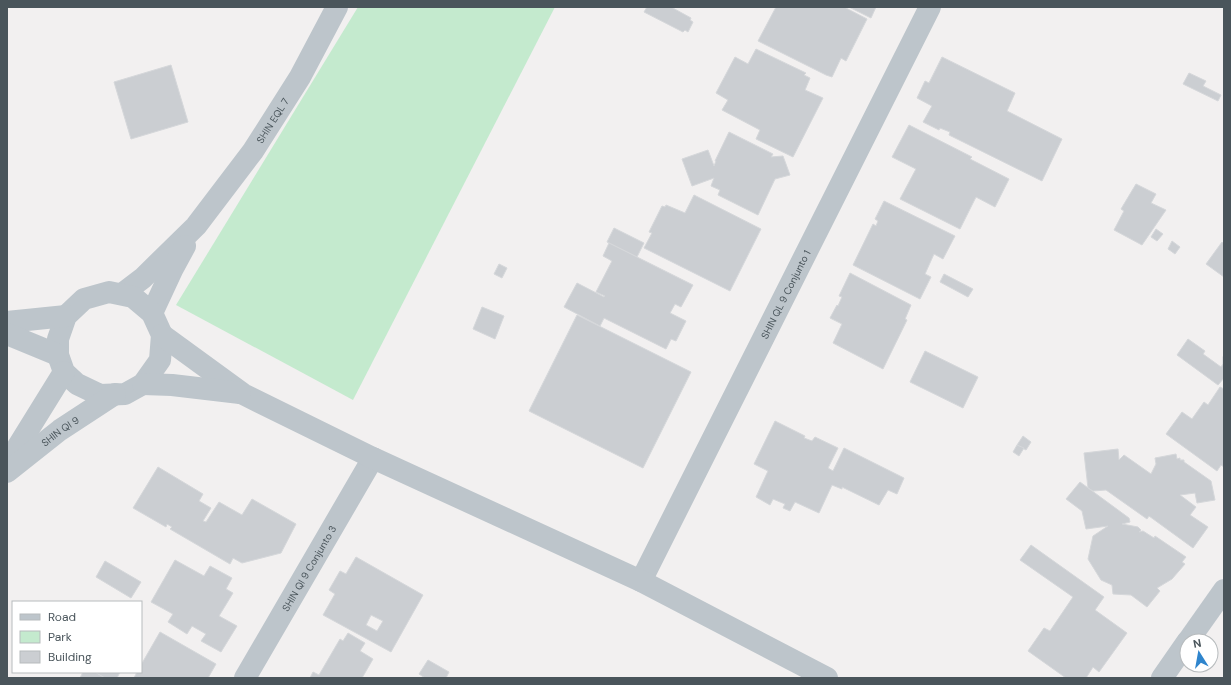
<svg xmlns="http://www.w3.org/2000/svg" width="1231" height="685" viewBox="0 0 1231 685" font-family="'DM Sans',sans-serif">
	<style>
		.green { fill: #c4eace }
		.building { fill: #cbced2; stroke: #d5d7da; fill-rule: evenodd }
		.lines { fill: none; stroke-linecap: round; stroke-linejoin: round }
		.minor { stroke: #bdc5cb; stroke-width: 22 }
		.tertiary { stroke: #bdc5cb; stroke-width: 22 }
		.labels { text-anchor: middle; stroke-width: 3; stroke-linejoin: round; paint-order: stroke }
		.street-label { font-size: 10px; fill: #4a555b; stroke: #fff }
	</style>
	<rect width="100%" height="100%" fill="#f2f0f0"/>
	<!-- green -->
	<path class="green" d="M358,7h197l-202,393 -177,-95z"/>
	<!-- building -->
	<g class="building">
		<path d="M647,7h24l20,11 -1,2 3,2 -5,10 -3,-2 -2,2 -39,-20z"/>
		<path d="M776,7h68l23,12 -21,42 -5,-3 -9,19 -6,-2 -68,-34z"/>
		<path d="M849,7h27l-5,11z"/>
		<path d="M756,49l50,24 -2,2 6,3 -5,12 18,8 -30,59 -37,-18 4,-9 -38,-20 6,-10 -12,-7 19,-36 13,7z"/>
		<path d="M942,57l73,36 -8,18 55,28 -20,42 -93,-46 1,-3 -10,-4 -1,2 -16,-8 9,-16 -15,-8 8,-17 4,2z"/>
		<path d="M171,65l17,57 -57,17 -17,-57z"/>
		<path d="M1189,73l17,8 -3,5 18,9 -3,6 -35,-17z"/>
		<path d="M909,125l63,32 -2,2 39,20 -14,28 -19,-10 -16,32 -60,-30 16,-30 -24,-12z"/>
		<path d="M729,132l44,22 -2,3 12,-1 7,19 -15,4 -17,36 -40,-20 2,-5 -9,-4 3,-8 -22,8 -10,-27 26,-9 6,16 2,-5h-1z"/>
		<path d="M1136,184l20,10 -5,9 15,7 -24,35 -28,-15 10,-19 -3,-2z"/>
		<path d="M694,195l67,34 -31,62 -86,-43 8,-15 -3,-1 13,-26 3,1 1,-2 19,8z"/>
		<path d="M884,201l71,35 -12,23 -9,-5 -9,20 6,3 -11,22 -67,-34 20,-41 3,2 2,-5 -3,-2z"/>
		<path d="M614,228l30,15 -7,14 -30,-15z"/>
		<path d="M1156,229l7,5 -6,7 -6,-4z"/>
		<path d="M1172,241l8,6 -5,7 -7,-5z"/>
		<path d="M1222,242l2,2v33l-18,-13z"/>
		<path d="M609,243l84,42 -12,22 -6,-3 -5,9 16,8 -10,20 -5,-2 -5,10 -62,-31 -4,8 -36,-19 13,-24 27,14 1,-1 -9,-4 16,-31 -9,-5z"/>
		<path d="M499,264l8,4 -5,10 -8,-4z"/>
		<path d="M850,273l61,32 -6,14 2,1 -24,49 -50,-26 9,-19 -12,-6 7,-13 1,1 4,-9 -3,-1z"/>
		<path d="M944,274l29,15 -5,8 -28,-15z"/>
		<path d="M482,307l22,9 -9,23 -22,-10z"/>
		<path d="M577,315l114,57 -48,96 -114,-57z"/>
		<path d="M1188,339l17,12 -2,3 18,13 2,-3v-7l1,-2v23l-6,7 -41,-30z"/>
		<path d="M925,351l53,26 -15,31 -53,-26z"/>
		<path d="M1220,387l4,2v78l-3,-2 -4,6 -51,-37 16,-22 10,7 12,-17 4,3z"/>
		<path d="M775,421l30,15 -1,2 8,3 3,-4 23,11 -10,20 5,3 11,-23 60,30 -7,16 -9,-4 -9,15 -37,-18v2l-10,-4 -13,28 -24,-11 -5,9 -7,-3 2,-4 -12,-5 -3,6 -14,-8 12,-26 -14,-7z"/>
		<path d="M1023,436l8,6 -5,8 -9,-5z"/>
		<path d="M1017,445l7,3 -5,8 -6,-4z"/>
		<path d="M1118,449l1,11 5,-5 27,19 5,-10 -1,-6 21,-4 1,5 3,-1v2h4v2l27,19 4,19 -18,3 -2,-10 -15,2 16,12 -6,8 18,12 -15,21 -44,-32 -2,3 -41,-29 -13,1 -5,-3 -4,-35z"/>
		<path d="M158,467l45,27 -4,7 12,7 -8,13 3,1 13,-20 23,13 10,-16 44,25 -15,29 -39,10 -9,-5 -3,6 -60,-35 2,-2 -5,-3 -1,3 -33,-19z"/>
		<path d="M1080,482l49,36 1,4 -8,2 16,3 3,3 -2,2 4,-1 11,7 1,-2 31,21 -4,5 3,2 -13,15 -15,9 3,3 -13,16 -16,-12 -18,-1 -1,-9 -11,-5 -13,-21 5,-23 15,-10 -22,3 -4,-18 -16,-12z"/>
		<path d="M1031,545l73,52 -9,13 32,23 -28,39 -6,-5 -7,11h-20l-38,-27 16,-23 6,3 23,-34 -53,-37z"/>
		<path d="M356,557l67,38 -32,57 -68,-37 12,-21 -6,-4 11,-19 6,3zM371,615l12,6 -6,10 -11,-6z"/>
		<path d="M175,560l29,16 6,-10 22,12 -6,11 7,4 -14,23 18,10 -16,26 -20,-11 5,-7 -14,-8 -5,8 -19,-12 5,-8 -22,-12z"/>
		<path d="M105,561l36,21 -10,16 -35,-21z"/>
		<path d="M160,632l56,32 -8,14h-74l3,-6h4v-7z"/>
		<path d="M348,633l17,10 -5,8 13,8 -11,19h-52l3,-6 6,3 21,-36 3,2z"/>
		<path d="M428,660l21,12 -3,6h-21l-6,-4z"/>
		<path d="M83,672h12l10,6h-25z"/>
		<path d="M95,672h25l-3,6h-12z"/>
	</g>
	<g class="lines">
		<!-- minor -->
		<g class="minor">
			<path id="s1" d="M122,294l21,-16 53,-52 57,-75 47,-74 37,-70"/>
			<path d="M152,313l20,-43 13,-24"/>
			<path id="s2" d="M641,581l289,-574"/>
			<path d="M1188,641l36,-51"/>
			<path id="s3" d="M245,678l128,-220"/>
			<path d="M1162,678l25,-36"/>
		</g>
		<!-- tertiary -->
		<g class="tertiary">
			<path d="M109,292l24,5 19,16 10,22 -2,25 -17,24 -18,10 -25,1 -23,-11 -13,-12 -6,-17v-16l8,-23 18,-17z"/>
			<path d="M7,322l59,-6"/>
			<path d="M7,334l51,21"/>
			<path d="M162,335l81,59 130,64 268,123 186,97"/>
			<path d="M143,384l29,1 68,8"/>
			<path d="M7,464l57,-92"/>
			<path id="s4" d="M7,472l53,-42 55,-36"/>
		</g>
	</g>
	<g class="labels">
		<!-- street labels -->
		<g class="street-label">
			<text dy="4" stroke="none"><textPath href="#s1" startOffset="231">SHIN EQL 7</textPath></text>
			<text dy="4" stroke="none"><textPath href="#s2" startOffset="321">SHIN QL 9 Conjunto 1</textPath></text>
			<text dy="4" stroke="none"><textPath href="#s4" startOffset="67">SHIN QI 9</textPath></text>
			<text dy="4" stroke="none"><textPath href="#s3" startOffset="127">SHIN QI 9 Conjunto 3</textPath></text>
		</g>
	</g>
	<!-- border -->
	<rect width="1231" height="685" fill="none" stroke="#4a555b" stroke-width="16"/>
	<!-- legend -->
	<rect x="12" y="601" width="130" height="72" fill="#ffffff" stroke="#b7bbbd"/>
	<rect x="20" y="614" width="20" height="6" fill="#bdc5cb" stroke="#b7bbbd"/>
	<text x="48" y="621" font-size="12" fill="#4a555b">Road</text>
	<rect x="20" y="631" width="20" height="12" fill="#c4eace" stroke="#b7bbbd"/>
	<text x="48" y="641" font-size="12" fill="#4a555b">Park</text>
	<rect x="20" y="651" width="20" height="12" fill="#cbced2" stroke="#b7bbbd"/>
	<text x="48" y="661" font-size="12" fill="#4a555b">Building</text>
	<!-- north arrow -->
	<g transform="translate(1199 653) rotate(349)"><circle r="19" fill="#ffffff" stroke="#b7bbbd"/>
	<path d="M0-3L7 15L0 10L-7 15Z" fill="#2f85cd"/>
	<text y="-6" font-size="11" font-weight="bold" text-anchor="middle" fill="#4a555b">N</text>
	</g>
</svg>
